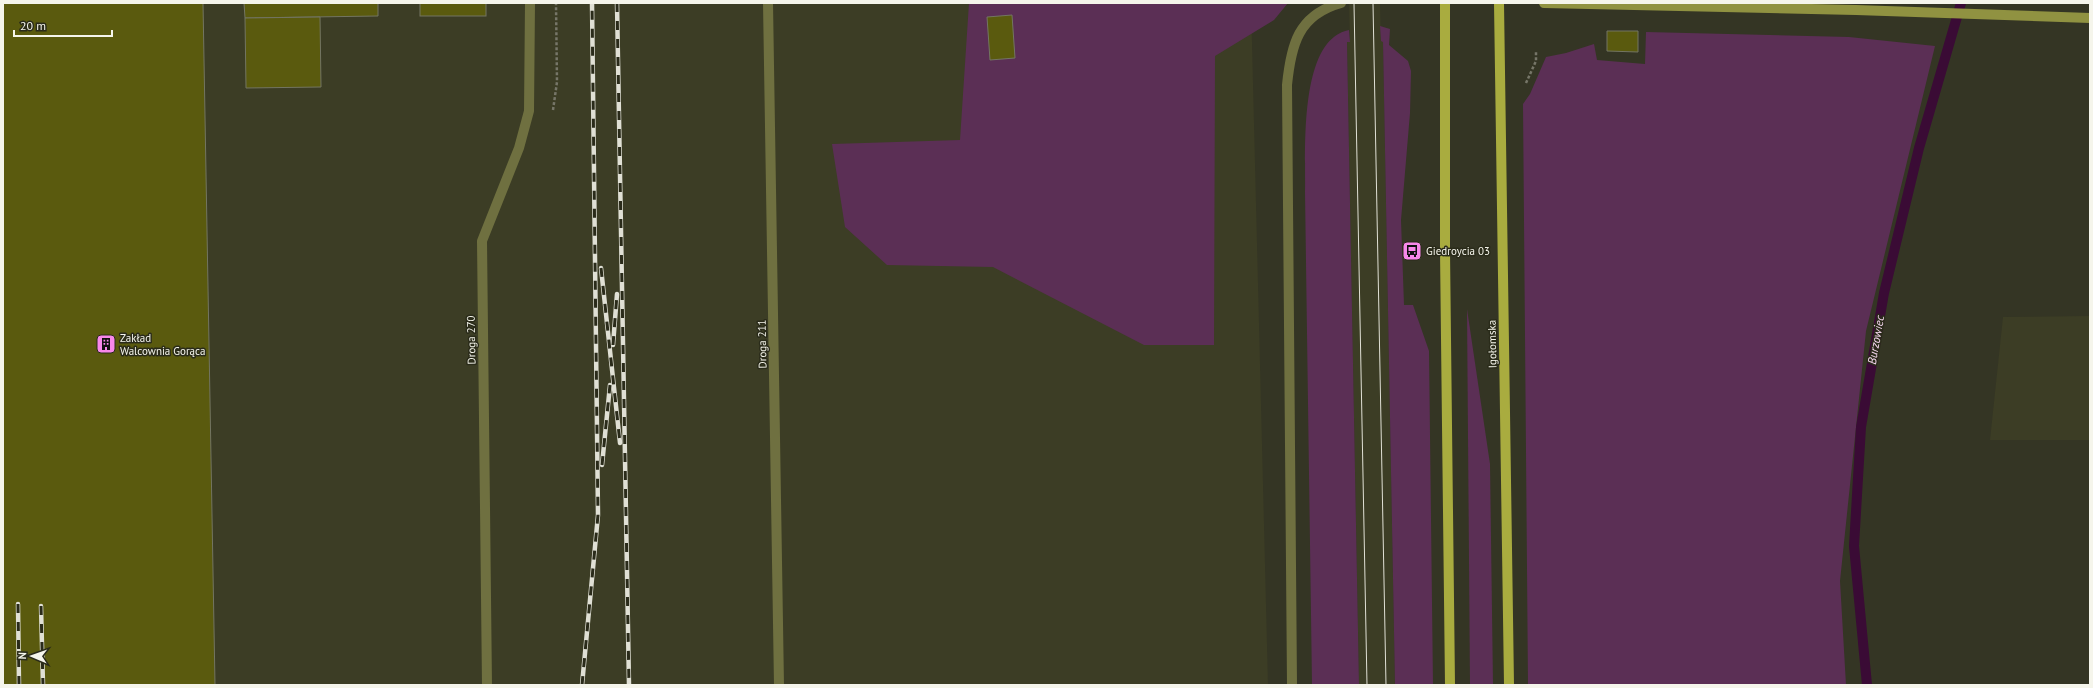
<svg xmlns="http://www.w3.org/2000/svg" width="2093" height="688" viewBox="0 0 2093 688" font-family="'PT Sans',sans-serif">
	<style>
		.built { fill: #3c3d25 }
		.green { fill: #5b2f55 }
		.lines { fill: none; stroke-linecap: round; stroke-linejoin: round }
		.stream { stroke: #3a0b35; stroke-width: 10 }
		.building { fill: #5a5a0e; stroke: #737562 }
		.path { stroke: #767668; stroke-width: 2.5; stroke-dasharray: 3 2; stroke-linecap: butt }
		.lane { stroke: #6f7040; stroke-width: 10 }
		.secondary { stroke: #909241; stroke-width: 10 }
		.primary { stroke: #a9ac3f; stroke-width: 10 }
		.tram { stroke: #e0e0d5; stroke-width: 1 }
		.rail-casing { stroke: #e0e0d5; stroke-width: 4.5 }
		.rail { stroke: #2a2b1a; stroke-width: 3; stroke-dasharray: 9; stroke-linecap: butt }
		.labels { text-anchor: middle; stroke-width: 3; stroke-linejoin: round; paint-order: stroke }
		.poi-label { font-size: 11px; fill: #f5f5eb; stroke: #2a2b1a; text-anchor: start }
		.street-label { font-size: 11px; fill: #f5f5eb; stroke: #2a2b1a }
		.water-label { font-size: 12px; font-style: italic; fill: #f9d9f3; stroke: #2a2b1a }
	</style>
	<rect width="100%" height="100%" fill="#343524"/>
	<!-- built -->
	<g class="built">
		<path d="M3,3h1248l17,682h-1265z"/>
		<path d="M1349,3h31l1,38h2l12,644h-36l-12,-643h3z"/>
		<path d="M2090,316v124h-100l13,-123z"/>
	</g>
	<!-- green -->
	<g class="green">
		<path d="M969,3h319l-14,17 -59,36 -1,289h-70l-151,-78 -106,-2 -42,-38 -13,-83 128,-4z"/>
		<path d="M1380,26l10,3 -1,16 19,16 3,10 -1,42 -9,107 3,85h9l16,46 4,334h-38l-12,-643 -2,-1z"/>
		<path d="M1349,30l1,12h-3l12,643h-47l-7,-493c1,-40 -7,-152 44,-162z"/>
		<path d="M1646,32l203,5 86,9 -69,285 -26,250 6,104h-318l-5,-581 7,-10 16,-37 20,-4 28,-9 3,16 48,4z"/>
		<path d="M1467,309l23,155 3,221h-23z"/>
	</g>
	<g class="lines">
		<!-- stream -->
		<path class="stream" d="M1867,685l-13,-139 7,-119 23,-134 35,-145 42,-145"/>
	</g>
	<!-- building -->
	<g class="building">
		<path d="M3,3h200l12,682h-212z"/>
		<path d="M244,3h134v13l-133,2z"/>
		<rect x="420" y="3" width="66" height="13"/>
		<path d="M1012,15l3,43 -25,2 -3,-43z"/>
		<path d="M320,17l1,70 -75,1 -1,-70z"/>
		<path d="M1607,31h31v21l-31,-1z"/>
	</g>
	<g class="lines">
		<!-- path -->
		<g class="path">
			<path d="M1526,83l10,-22v-9"/>
			<path d="M553,110l4,-28 -1,-79"/>
		</g>
		<!-- lane -->
		<g class="lane">
			<path d="M768,3l11,682"/>
			<path d="M487,685l-5,-444 37,-93 10,-37 1,-108"/>
			<path d="M1292,685l-5,-600c4,-40 11,-70 54,-82"/>
		</g>
		<!-- secondary -->
		<path class="secondary" d="M1544,3l312,7 234,8"/>
		<!-- primary -->
		<g class="primary">
			<path d="M1445,3v248l5,434"/>
			<path d="M1499,3l10,682"/>
		</g>
		<!-- tram -->
		<g class="tram">
			<path d="M1354,3l13,682"/>
			<path d="M1373,3l13,682"/>
		</g>
		<defs>
			<g id="rail">
				<path d="M617,3l12,682"/>
				<path d="M601,268l19,175"/>
				<path d="M613,345l4,-51"/>
				<path d="M602,465l8,-80"/>
				<path d="M18,604l1,81"/>
				<path d="M41,606l2,79"/>
				<path d="M582,685l16,-170 -6,-512"/>
			</g>
		</defs>
		<!-- rail casing -->
		<use href="#rail" class="rail-casing"/>
		<!-- rail -->
		<use href="#rail" class="rail"/>
	</g>
	<!-- icons -->
	<defs>
		<symbol id="bus-square" viewBox="-11 -11 22 22"><rect x="-9" y="-9" width="18" height="18" rx="4" fill="#f888ea" stroke="#2a2b1a"/><path d="M-5-6H5V4H4V6H2V4H-2V6H-4V4H-5ZM-3.5-4V0h7V-4ZM-3.5 1.2v1.5H-2V1.2ZM2 1.2v1.5H3.5V1.2Z" fill="#111"/></symbol>
		<symbol id="building-square" viewBox="-11 -11 22 22"><rect x="-9" y="-9" width="18" height="18" rx="4" fill="#f888ea" stroke="#2a2b1a"/><path d="M-4-6H4V6H1V3H-1V6H-4ZM-2.5-4.3h1.7v1.8h-1.7ZM.8-4.3h1.7v1.8H.8ZM-2.5-1h1.7V.8h-1.7ZM.8-1h1.7V.8H.8Z" fill="#111"/></symbol>
	</defs>
	<g fill-rule="evenodd">
		<use href="#bus-square" x="1401" y="240" width="22" height="22"/>
		<use href="#building-square" x="95" y="333" width="22" height="22"/>
	</g>
	<g class="labels">
		<!-- poi labels -->
		<g class="poi-label">
			<text x="1426" y="255">Giedroycia 03</text>
			<text x="120" y="342">Zakład<tspan x="120" dy="13">Walcownia Gorąca</tspan></text>
		</g>
		<!-- street labels -->
		<g class="street-label">
			<text transform="translate(471 340) rotate(-91)" y="4">Droga 270</text>
			<text transform="translate(762 344) rotate(-91)" y="4">Droga 211</text>
			<text transform="translate(1492 344) rotate(-91)" y="4">Igołomska</text>
		</g>
		<!-- water labels -->
		<g class="water-label">
			<text transform="translate(1876 340) rotate(-80)" y="4">Burzowiec</text>
		</g>
	</g>
	<!-- border -->
	<rect width="2093" height="688" fill="none" stroke="#f5f5eb" stroke-width="8"/>
	<!-- north arrow -->
	<g transform="translate(32 656) rotate(272)" stroke="#2a2b1a" stroke-width="3" paint-order="stroke">
	<path d="M0-3L7 15L0 10L-7 15Z" fill="#f5f5eb"/>
	<text y="-6" font-size="11" font-weight="bold" text-anchor="middle" fill="#f5f5eb">N</text>
	</g>
	<!-- scale -->
	<path d="M14 30v6h98v-6" fill="none" stroke="#f5f5eb" stroke-width="2"/>
	<text x="20" y="30" font-size="12" fill="#f5f5eb" stroke="#2a2b1a" stroke-width="3" paint-order="stroke">20 m</text>
</svg>
